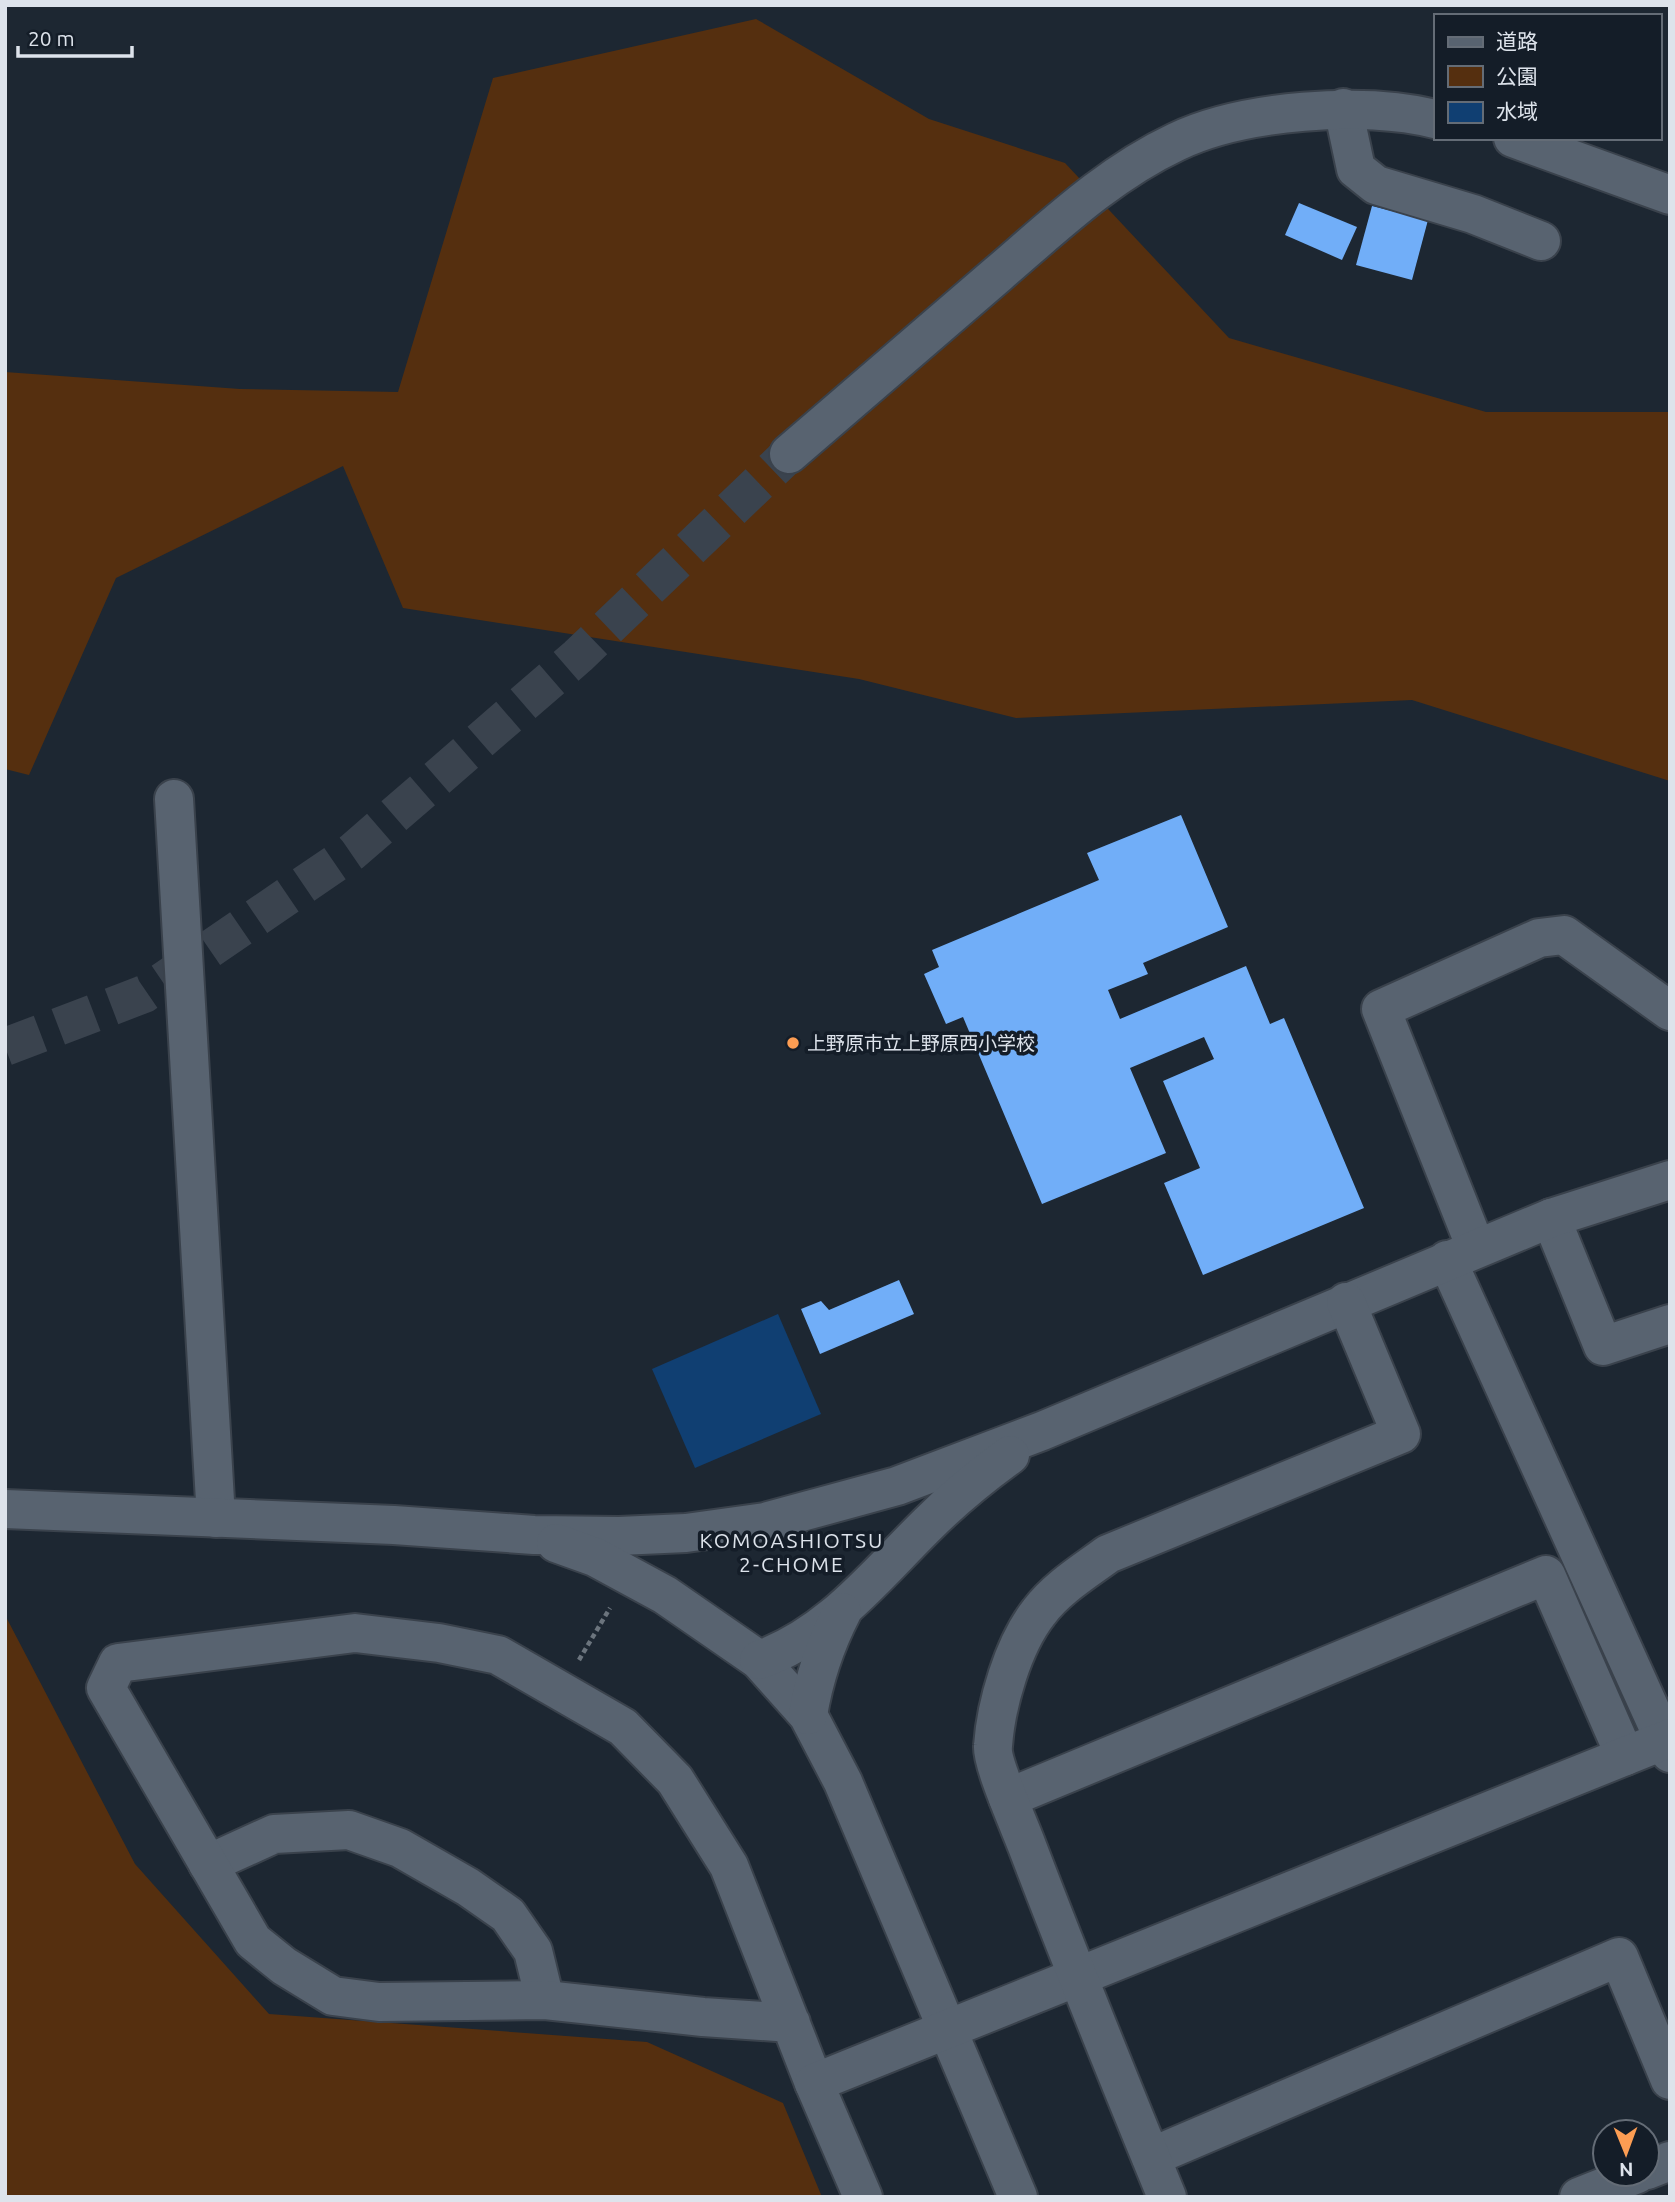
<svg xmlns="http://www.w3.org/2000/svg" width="1675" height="2202" viewBox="0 0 1675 2202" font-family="Ubuntu,'Noto Sans JP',sans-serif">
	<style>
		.green { fill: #552f0f }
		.water { fill: #103f72 }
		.building { fill: #71aef8 }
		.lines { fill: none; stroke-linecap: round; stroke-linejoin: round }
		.minor-tunnel { stroke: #3a434e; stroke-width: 38; stroke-dasharray: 38 19; stroke-linecap: butt }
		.minor-casing { stroke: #3a424c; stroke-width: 42 }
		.path { stroke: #6b747d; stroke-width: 4.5; stroke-dasharray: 5 3.5; stroke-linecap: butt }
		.minor { stroke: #586370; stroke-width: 38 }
		.poi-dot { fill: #fc9d53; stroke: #141d28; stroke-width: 2.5 }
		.labels { text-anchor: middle; stroke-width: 7; stroke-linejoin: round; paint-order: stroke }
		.poi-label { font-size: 19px; fill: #dde3eb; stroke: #141d28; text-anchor: start }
		.neighbourhood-label { font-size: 21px; letter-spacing: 2px; fill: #dde3eb; stroke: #141d28 }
	</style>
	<rect width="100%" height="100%" fill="#1d2732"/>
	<!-- green -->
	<g class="green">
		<path d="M756,19l173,100 136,44 164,175 257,74h184v369l-258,-81 -396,18 -157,-39 -456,-71 -60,-142 -227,112 -87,197 -24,-6v-397l235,17 158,3 95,-314z"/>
		<path d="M5,1615l130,249 134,150 378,28 136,61 39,94h-817z"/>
	</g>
	<!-- water -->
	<path class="water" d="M778,1314l43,100 -126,54 -43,-99z"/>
	<!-- building -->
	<g class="building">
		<path d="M1299,203l58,24 -15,33 -57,-25z"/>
		<path d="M1372,206l56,14 -16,60 -56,-15z"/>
		<path d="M1181,815l47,112 -85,36 5,11 -40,16 12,29 126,-53 24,58 14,-6 80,190 -161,67 -39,-92 36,-15 -37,-87 51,-22 -10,-22 -74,31 36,85 -124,51 -79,-187 -17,7 -22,-50 15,-7 -7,-17 167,-70 -12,-27z"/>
		<path d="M899,1280l15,34 -94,40 -19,-45 20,-8 8,9z"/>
	</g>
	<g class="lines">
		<!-- minor-tunnel -->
		<path class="minor-tunnel" d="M5,1047l139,-53 208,-142 226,-196 211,-202"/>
		<defs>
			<g id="minor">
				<path d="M1343,108l13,61 20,16 97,29 68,27"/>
				<path d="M1513,138l157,57"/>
				<path d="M789,454c70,-60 139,-120 209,-180 56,-48 110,-100 178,-132 66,-32 188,-41 259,-23"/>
				<path d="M174,799l42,719"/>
				<path d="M1551,1218l52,128 67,-22"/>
				<path d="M1476,1248l-95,-239 158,-71 25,-3 106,76"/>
				<path d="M1447,1260l223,493"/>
				<path d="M5,1509l389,16 140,10 85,1 67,-3 79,-11 132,-36 145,-55 509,-213 119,-38"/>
				<path d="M556,1543l39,14 70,38 94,65 49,55 35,67 175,415"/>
				<path d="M759,1660c71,-25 117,-85 169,-136 25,-25 53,-48 82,-69"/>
				<path d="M808,1715c6,-37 17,-70 34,-103"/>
				<path d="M1008,1798l538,-223 79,181"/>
				<path d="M208,1864l66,-30 75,-4 51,18 68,39 40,28 25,36 12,49"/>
				<path d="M791,2023l-88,-6 -158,-17 -166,2 -46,-6 -49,-30 -31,-25 -147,-253 12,-25 237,-30 84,10 59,12 125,72 52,53 54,86 85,217"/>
				<path d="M1151,2157l468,-200 51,123"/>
				<path d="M1647,2170l23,-9"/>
				<path d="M863,2197l-49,-114 856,-345"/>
				<path d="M1167,2197c-48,-117 -95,-233 -140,-351 -7,-19 -36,-84 -34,-100 3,-42 20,-101 46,-134 18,-24 46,-41 69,-58l293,-120 -55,-132"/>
				<path d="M1579,2197l58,-23"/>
			</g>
		</defs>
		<!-- minor casing -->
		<use href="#minor" class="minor-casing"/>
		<!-- path -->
		<path class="path" d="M579,1660l31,-52"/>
		<!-- minor -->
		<use href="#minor" class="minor"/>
	</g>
	<!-- markers -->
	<circle class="poi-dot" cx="793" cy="1043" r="7"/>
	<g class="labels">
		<!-- poi labels -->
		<g class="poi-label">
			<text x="807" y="1050">上野原市立上野原西小学校</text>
		</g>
		<!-- neighbourhood labels -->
		<g class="neighbourhood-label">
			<text x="792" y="1548">KOMOASHIOTSU<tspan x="792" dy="24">2-CHOME</tspan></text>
		</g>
	</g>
	<!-- border -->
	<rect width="1675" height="2202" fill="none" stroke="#dde3eb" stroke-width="14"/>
	<!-- legend -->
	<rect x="1434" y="14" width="228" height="126" fill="#141d28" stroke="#646c76" stroke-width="2"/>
	<rect x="1448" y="37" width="35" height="10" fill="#586370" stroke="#646c76" stroke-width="2"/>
	<text x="1496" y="49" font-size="21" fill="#dde3eb">道路</text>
	<rect x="1448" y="66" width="35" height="21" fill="#552f0f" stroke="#646c76" stroke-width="2"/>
	<text x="1496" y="84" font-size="21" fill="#dde3eb">公園</text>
	<rect x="1448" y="102" width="35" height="21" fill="#103f72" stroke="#646c76" stroke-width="2"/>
	<text x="1496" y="119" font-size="21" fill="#dde3eb">水域</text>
	<!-- north arrow -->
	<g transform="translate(1626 2153) rotate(179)"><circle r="33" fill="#141d28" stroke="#646c76" stroke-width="2"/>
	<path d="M0-5L12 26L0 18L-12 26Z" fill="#fc9d53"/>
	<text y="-10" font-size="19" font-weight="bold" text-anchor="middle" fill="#dde3eb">N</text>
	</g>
	<!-- scale -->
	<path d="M18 46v10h114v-10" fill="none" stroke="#dde3eb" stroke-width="3.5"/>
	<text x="28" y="46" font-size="21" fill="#dde3eb" stroke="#141d28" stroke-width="5" paint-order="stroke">20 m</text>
</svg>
